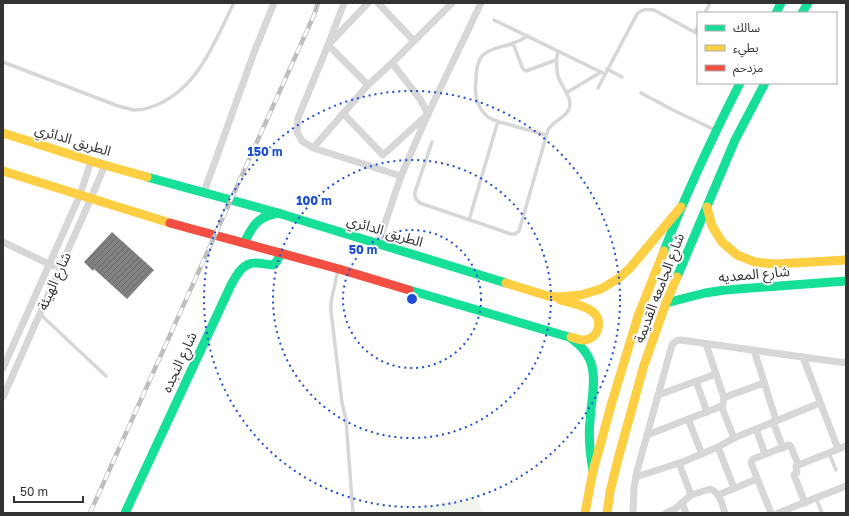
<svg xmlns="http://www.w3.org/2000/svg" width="849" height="516" viewBox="0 0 849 516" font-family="'Golos Text','Noto Sans Arabic',sans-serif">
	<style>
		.pitch { fill: #f1f5ed }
		.building { fill: url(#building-hatch) }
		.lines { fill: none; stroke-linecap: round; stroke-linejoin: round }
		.lane { stroke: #d7d7d7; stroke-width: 3.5 }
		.street { stroke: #d7d7d7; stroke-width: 7 }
		.fast { stroke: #16e098; stroke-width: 9 }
		.slow { stroke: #ffcf43; stroke-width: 9 }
		.jam { stroke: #f24e42; stroke-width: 9 }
		.rail-casing { stroke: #bebebe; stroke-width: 4.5 }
		.rail { stroke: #fff; stroke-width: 3; stroke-dasharray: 9; stroke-linecap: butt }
		.ring { fill: none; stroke: #1d4ed8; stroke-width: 2; stroke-dasharray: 2 4 }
		.labels { text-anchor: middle; stroke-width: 4; stroke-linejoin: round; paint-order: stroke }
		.street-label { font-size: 14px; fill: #333; stroke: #fff }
		.centre { fill: #1d4ed8; stroke: #fff; stroke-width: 2 }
		.ring-label { font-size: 12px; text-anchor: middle; font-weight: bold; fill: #1d4ed8; stroke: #fff; stroke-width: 4; stroke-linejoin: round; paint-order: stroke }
	</style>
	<defs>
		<pattern id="building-hatch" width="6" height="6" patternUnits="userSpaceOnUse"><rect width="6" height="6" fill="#818181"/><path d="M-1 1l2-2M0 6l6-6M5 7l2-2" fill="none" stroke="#6a6a6a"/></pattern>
	</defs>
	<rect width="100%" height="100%" fill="#fff"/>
	<!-- pitch -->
	<path class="pitch" d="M477,494l5,19h-81z"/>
	<!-- building -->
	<path class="building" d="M112,232l42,38 -27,29 -33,-30 -1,2 -9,-9z"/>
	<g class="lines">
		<!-- lane -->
		<g class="lane">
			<path d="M705,13l5,-10"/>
			<path d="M494,20l111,54"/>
			<path d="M695,32l3,-6"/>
			<path d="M528,36c-5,3 -11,6 -17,8 -8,3 -21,4 -28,11 -6,6 -7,18 -7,26 -2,13 1,27 12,36 7,5 17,6 26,9 11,3 21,6 32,9"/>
			<path d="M513,43l9,24 1,2 3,2 30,-11"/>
			<path d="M3,62l115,44c5,1 12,4 18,4 7,0 16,-3 23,-6 41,-19 56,-64 75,-101"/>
			<path d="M607,69l15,8"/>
			<path d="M598,88l39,-74c5,-5 10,-5 17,-4l44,24"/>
			<path d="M566,93l35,-21"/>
			<path d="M641,93l34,18 40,19"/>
			<path d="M432,142l-17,50c-1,5 1,8 5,11l91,31h4l4,-3 29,-101c5,-9 15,-11 20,-19 7,-12 -7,-24 -10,-35 -2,-9 -2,-16 0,-25"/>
			<path d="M469,220l29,-99"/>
			<path d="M338,270l-7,32v9l11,92 4,17 7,93"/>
			<path d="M40,314l66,62"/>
			<path d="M829,453l7,17"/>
			<path d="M816,498l6,15"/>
		</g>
		<!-- street -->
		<g class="street">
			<path d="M344,3l-16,42 -30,73 -1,14 5,9 11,7 88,28"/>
			<path d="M368,3l-40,42 40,40"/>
			<path d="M378,3l36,38"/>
			<path d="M343,113l40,42 45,-41 -8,-15 -28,-36"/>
			<path d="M313,148l55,-63 24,-22 60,-60"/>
			<path d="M204,192l51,-142 19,-47"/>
			<path d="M3,242l50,24"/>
			<path d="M378,244l23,-68 27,-62 53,-111"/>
			<path d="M706,344l18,54"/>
			<path d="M754,350l22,70"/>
			<path d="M803,357l35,92"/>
			<path d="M3,368l77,-173 11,-34"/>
			<path d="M696,381l11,31"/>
			<path d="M658,395l58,-21"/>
			<path d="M3,397l88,-199 14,-33"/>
			<path d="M688,419l14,35"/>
			<path d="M773,422l10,26"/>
			<path d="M756,429l9,25"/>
			<path d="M647,435l75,-29"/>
			<path d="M734,438l-12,-30 2,-10 4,-2 36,-13"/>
			<path d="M718,447l16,41"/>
			<path d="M679,463l12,32"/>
			<path d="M636,477l49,-16 33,-14 16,-9 86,-35"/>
			<path d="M718,495l39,-16"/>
			<path d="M682,503l4,10"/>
			<path d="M805,503l-11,-28 3,-3 -1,-4v-2l50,-20"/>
			<path d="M633,513l1,-25 3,-17 35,-126 4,-4 4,-1 166,23"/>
			<path d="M666,513l9,-4 16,-14 19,-6c10,3 12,16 15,24"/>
			<path d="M771,513l-20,-50 2,-4 36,-14 2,2 7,17"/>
			<path d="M778,513l68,-27"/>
		</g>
		<!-- fast -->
		<g class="fast">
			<path d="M776,13l5,-10"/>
			<path d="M802,13l6,-10"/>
			<path d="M147,177l131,36 228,70"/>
			<path d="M244,243c9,-18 13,-26 34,-30"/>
			<path d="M664,251c22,-58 48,-113 76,-168"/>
			<path d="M677,277l58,-137 30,-57"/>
			<path d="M409,290l160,47c35,23 23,50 21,84 -2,17 0,33 3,50"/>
			<path d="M666,303l39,-10 20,-3 121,-9"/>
			<path d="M125,513l106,-228c6,-11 12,-23 26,-22 5,0 10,2 16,2l4,-4 4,-8"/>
		</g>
		<!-- slow -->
		<g class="slow">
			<path d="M3,133l91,29 53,15"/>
			<path d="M3,171l167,52"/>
			<path d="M707,207l5,19 10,16 15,13 18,7 20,2 71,-4"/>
			<path d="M506,283l42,13 11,1 22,-2 20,-6 18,-11 11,-10 51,-61"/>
			<path d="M560,300c11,3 24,5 33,12 11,9 5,28 -10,28 -4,0 -8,-2 -12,-3"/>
			<path d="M585,513l8,-42 19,-69 26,-86 26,-65"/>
			<path d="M607,513l3,-21 8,-33 26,-94 22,-62 11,-26"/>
		</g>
		<!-- jam -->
		<path class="jam" d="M170,223l169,46 70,21"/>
		<defs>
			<path id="rail" d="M90,513l224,-498 4,-12"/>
		</defs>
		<!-- rail casing -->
		<use href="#rail" class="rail-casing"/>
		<!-- rail -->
		<use href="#rail" class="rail"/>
	</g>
	<!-- distance rings -->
	<g class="ring">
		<circle cx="412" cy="299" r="69"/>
		<circle cx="412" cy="299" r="139"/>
		<circle cx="412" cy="299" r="208"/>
	</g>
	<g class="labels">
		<!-- street labels -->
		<g class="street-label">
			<text transform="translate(73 140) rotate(17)" y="5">الطريق الدائري</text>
			<text transform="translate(385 231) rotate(17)" y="5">الطريق الدائري</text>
			<text transform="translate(754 274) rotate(-5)" y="5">شارع المعديه</text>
			<text transform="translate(54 281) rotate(-66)" y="5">شارع الهيئة</text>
			<text transform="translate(659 288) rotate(-69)" y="5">شارع الجامعه القديمة</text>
			<text transform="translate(179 362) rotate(-65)" y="5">شارع النجده</text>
		</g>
	</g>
	<circle cx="412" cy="299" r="6" class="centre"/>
	<g class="ring-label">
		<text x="265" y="156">150 m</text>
		<text x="314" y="205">100 m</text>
		<text x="363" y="254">50 m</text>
	</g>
	<!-- border -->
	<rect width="849" height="516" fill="none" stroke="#333333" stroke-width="8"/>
	<!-- legend -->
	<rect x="697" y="12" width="140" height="72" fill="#ffffff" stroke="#adadad"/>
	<rect x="705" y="25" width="20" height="6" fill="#16e098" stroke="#adadad"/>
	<text x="733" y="32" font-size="12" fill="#333333">سالك</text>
	<rect x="705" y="45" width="20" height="6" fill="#ffcf43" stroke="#adadad"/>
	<text x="733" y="52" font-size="12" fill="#333333">بطيء</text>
	<rect x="705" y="65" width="20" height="6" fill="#f24e42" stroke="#adadad"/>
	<text x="733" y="72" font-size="12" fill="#333333">مزدحم</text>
	<!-- scale -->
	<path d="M14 496v6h69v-6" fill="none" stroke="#333333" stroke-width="2"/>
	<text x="20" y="496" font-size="12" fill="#333333" stroke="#ffffff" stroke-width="3" paint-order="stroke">50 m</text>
</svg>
